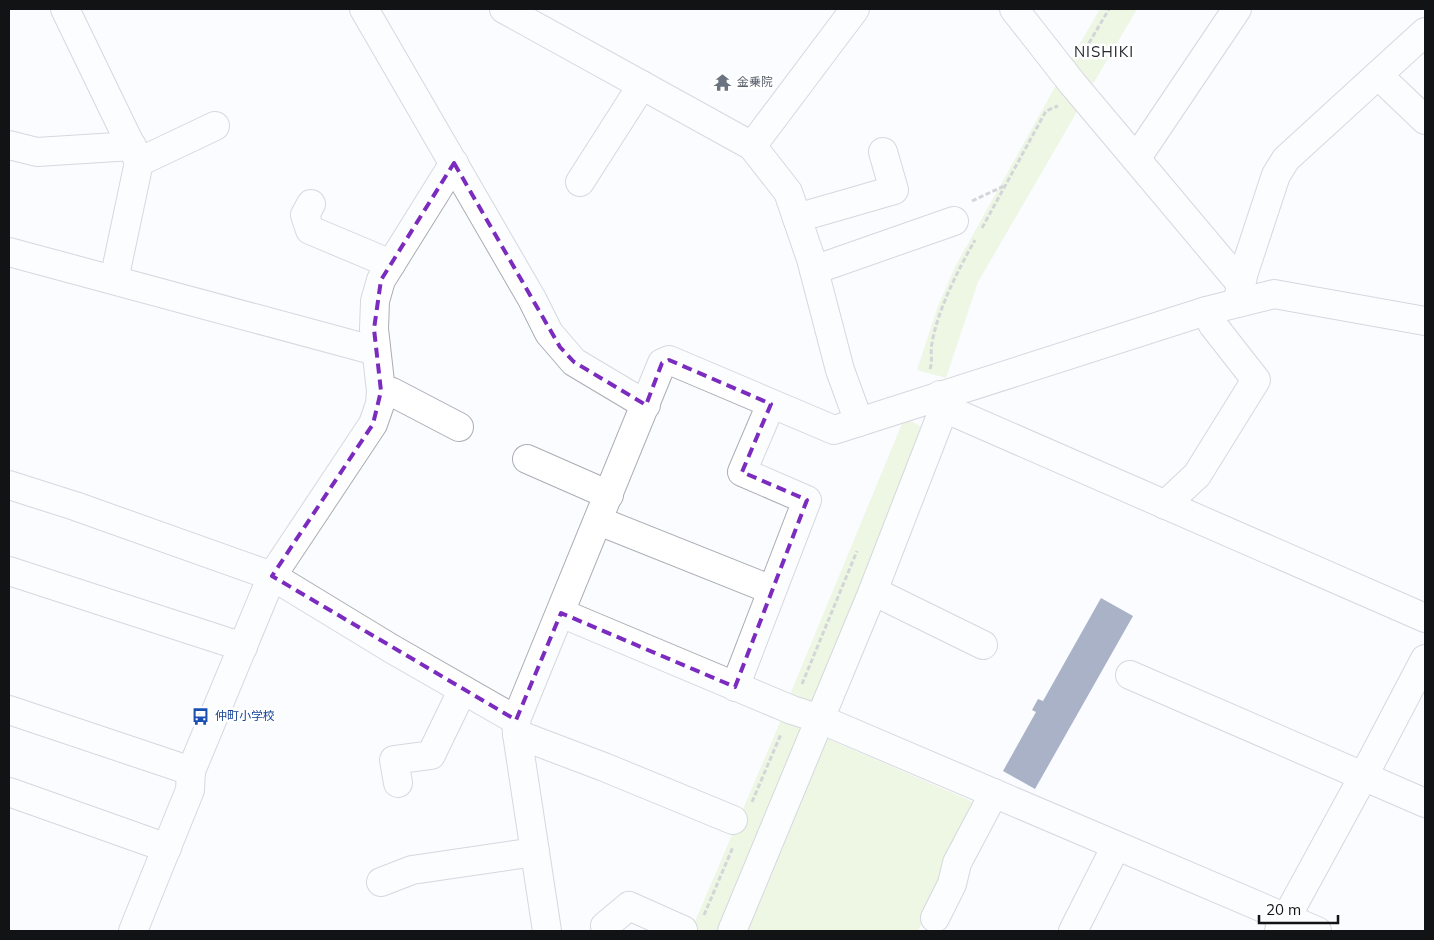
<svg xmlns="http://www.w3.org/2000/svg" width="1434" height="940" viewBox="0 0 1434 940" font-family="Mulish,'Noto Sans JP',sans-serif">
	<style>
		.green { fill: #dff2c4 }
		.building { fill: #485a83 }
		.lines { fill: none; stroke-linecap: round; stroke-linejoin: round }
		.minor-casing { stroke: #aaadb3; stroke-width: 30 }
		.path { stroke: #a5a7aa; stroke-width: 3; stroke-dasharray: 5 2.5; stroke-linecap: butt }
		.minor { stroke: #fff; stroke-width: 28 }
		.marked { fill: none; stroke: #7b2cbf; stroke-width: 4; stroke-dasharray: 10 6; stroke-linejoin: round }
		.labels { text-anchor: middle; stroke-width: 5; stroke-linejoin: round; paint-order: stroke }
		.worship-label { font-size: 12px; fill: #5b616d; stroke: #fff; text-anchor: start }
		.transit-label { font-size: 12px; fill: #164399; stroke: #fff; text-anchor: start }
		.quarter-label { font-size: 15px; letter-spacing: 1px; fill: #282a30; stroke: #fff }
	</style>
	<rect width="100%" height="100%" fill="#fafcff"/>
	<!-- green -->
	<g class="green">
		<path d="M1100,9h37l-44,75 -22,-25z"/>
		<path d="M1056,85l22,25 -100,172 -32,96 -29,-8 21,-64 17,-39z"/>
		<path d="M904,419l13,5 8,8 -112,271 -24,-6z"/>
		<path d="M781,720l18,8 3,8 -84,195h-27z"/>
		<path d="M828,739l143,62 4,7 -32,73 -25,50h-175l79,-190z"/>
	</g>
	<!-- building -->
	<path class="building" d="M1101,598l32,18 -98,173 -32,-18 33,-59 -4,-2 6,-11 5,2z"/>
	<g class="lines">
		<defs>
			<g id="minor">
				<path d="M65,9l74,153 -25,118"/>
				<path d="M364,9l168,290 17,34 25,29 72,43"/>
				<path d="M504,9l248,137 36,46 23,67 29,111 19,52"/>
				<path d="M1014,9l58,74 64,76 101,-150"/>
				<path d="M1378,75l47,45"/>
				<path d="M9,145l28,7 95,-6"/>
				<path d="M752,146l103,-137"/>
				<path d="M1136,159l105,125"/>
				<path d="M139,162l76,-36"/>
				<path d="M580,182l62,-97"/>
				<path d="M311,204l-6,11 5,15 81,34"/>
				<path d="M797,218l97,-28 -11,-38"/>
				<path d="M9,252l367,99"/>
				<path d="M814,270l140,-49"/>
				<path d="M1237,303l7,-31 32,-97 10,-16 139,-127"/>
				<path d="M381,391l11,1 67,35"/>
				<path d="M944,408l481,210"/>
				<path d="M527,459l82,36"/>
				<path d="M9,485l66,21 197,70 120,73 124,71"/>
				<path d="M1165,505l32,-30 59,-95 -43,-55 -7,-14"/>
				<path d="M599,521l173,69"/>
				<path d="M9,571l234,76"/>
				<path d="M873,591l110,54"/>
				<path d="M561,613l231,97 28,9 497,212"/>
				<path d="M1130,675l295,128"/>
				<path d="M735,687l72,-187 -65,-28 29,-68"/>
				<path d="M9,710l182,61"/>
				<path d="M517,734l87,33 129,53"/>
				<path d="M398,783l-4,-23 37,-5 31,-64"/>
				<path d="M9,792l158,56"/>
				<path d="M381,882l31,-12 123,-18"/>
				<path d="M935,918l17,-34 5,-21 37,-70"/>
				<path d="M133,931l57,-141 1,-19 81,-195 101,-152 7,-20 1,-13 -7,-62 1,-28 6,-21 73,-117"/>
				<path d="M547,931l-30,-197 -1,-14 146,-357 7,-3 165,70 372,-119 68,-17 151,27"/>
				<path d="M606,931l-1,-5 24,-20 54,24"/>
				<path d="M732,931l141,-340 71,-183 -4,-13"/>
				<path d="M1073,931l43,-85"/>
				<path d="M1279,931l84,-154 62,-118"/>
			</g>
		</defs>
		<!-- minor casing -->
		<use href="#minor" class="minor-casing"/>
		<!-- path -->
		<g class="path">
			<path d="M1087,58l2,-15 20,-34"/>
			<path d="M972,201l32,-15"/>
			<path d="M982,228l64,-117 12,-5"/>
			<path d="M930,369c3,-8 0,-17 2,-26 6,-34 26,-73 43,-103"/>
			<path d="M802,684l55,-133"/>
			<path d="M752,802l29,-68"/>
			<path d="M704,915l29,-68"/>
		</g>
		<!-- minor -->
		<use href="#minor" class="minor"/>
	</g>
	<!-- marked area -->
	<path d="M0 0H1434V940H0ZM454,163l106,184 14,15 72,43 16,-42 7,-3 102,44 -29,68 65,28 -72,187 -174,-74 -45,107 -244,-144 101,-152 8,-33 -7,-62 7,-49z" fill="#fafcff" fill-opacity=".55" fill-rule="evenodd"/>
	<path class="marked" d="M454,163l106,184 14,15 72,43 16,-42 7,-3 102,44 -29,68 65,28 -72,187 -174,-74 -45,107 -244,-144 101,-152 8,-33 -7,-62 7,-49z"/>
	<!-- icons -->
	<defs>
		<symbol id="temple-bare" viewBox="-9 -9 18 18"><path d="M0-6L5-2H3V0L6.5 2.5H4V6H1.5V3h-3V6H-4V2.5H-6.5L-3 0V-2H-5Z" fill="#6b7280" stroke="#fff" stroke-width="2.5" paint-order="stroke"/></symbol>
		<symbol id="bus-bare" viewBox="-9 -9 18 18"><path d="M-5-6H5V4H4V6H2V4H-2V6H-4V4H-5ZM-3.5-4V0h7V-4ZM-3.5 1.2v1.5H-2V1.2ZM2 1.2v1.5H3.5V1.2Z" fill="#1a4fb4" stroke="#fff" stroke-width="2.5" paint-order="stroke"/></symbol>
	</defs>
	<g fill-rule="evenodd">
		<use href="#temple-bare" x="710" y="70" width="25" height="25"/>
		<use href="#bus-bare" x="188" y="704" width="25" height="25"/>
	</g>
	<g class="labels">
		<!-- worship labels -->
		<g class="worship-label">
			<text x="737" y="86">金乗院</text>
		</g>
		<!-- transit labels -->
		<g class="transit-label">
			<text x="215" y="720">仲町小学校</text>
		</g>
		<!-- quarter labels -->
		<g class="quarter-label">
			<text x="1104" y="57">NISHIKI</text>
		</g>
	</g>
	<!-- border -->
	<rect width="1434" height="940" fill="none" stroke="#111315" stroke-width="20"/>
	<!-- scale -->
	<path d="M1259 915v8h79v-8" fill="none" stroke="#111315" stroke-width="2.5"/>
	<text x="1266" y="915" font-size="15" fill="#111315" stroke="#ffffff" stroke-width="4" paint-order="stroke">20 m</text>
</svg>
